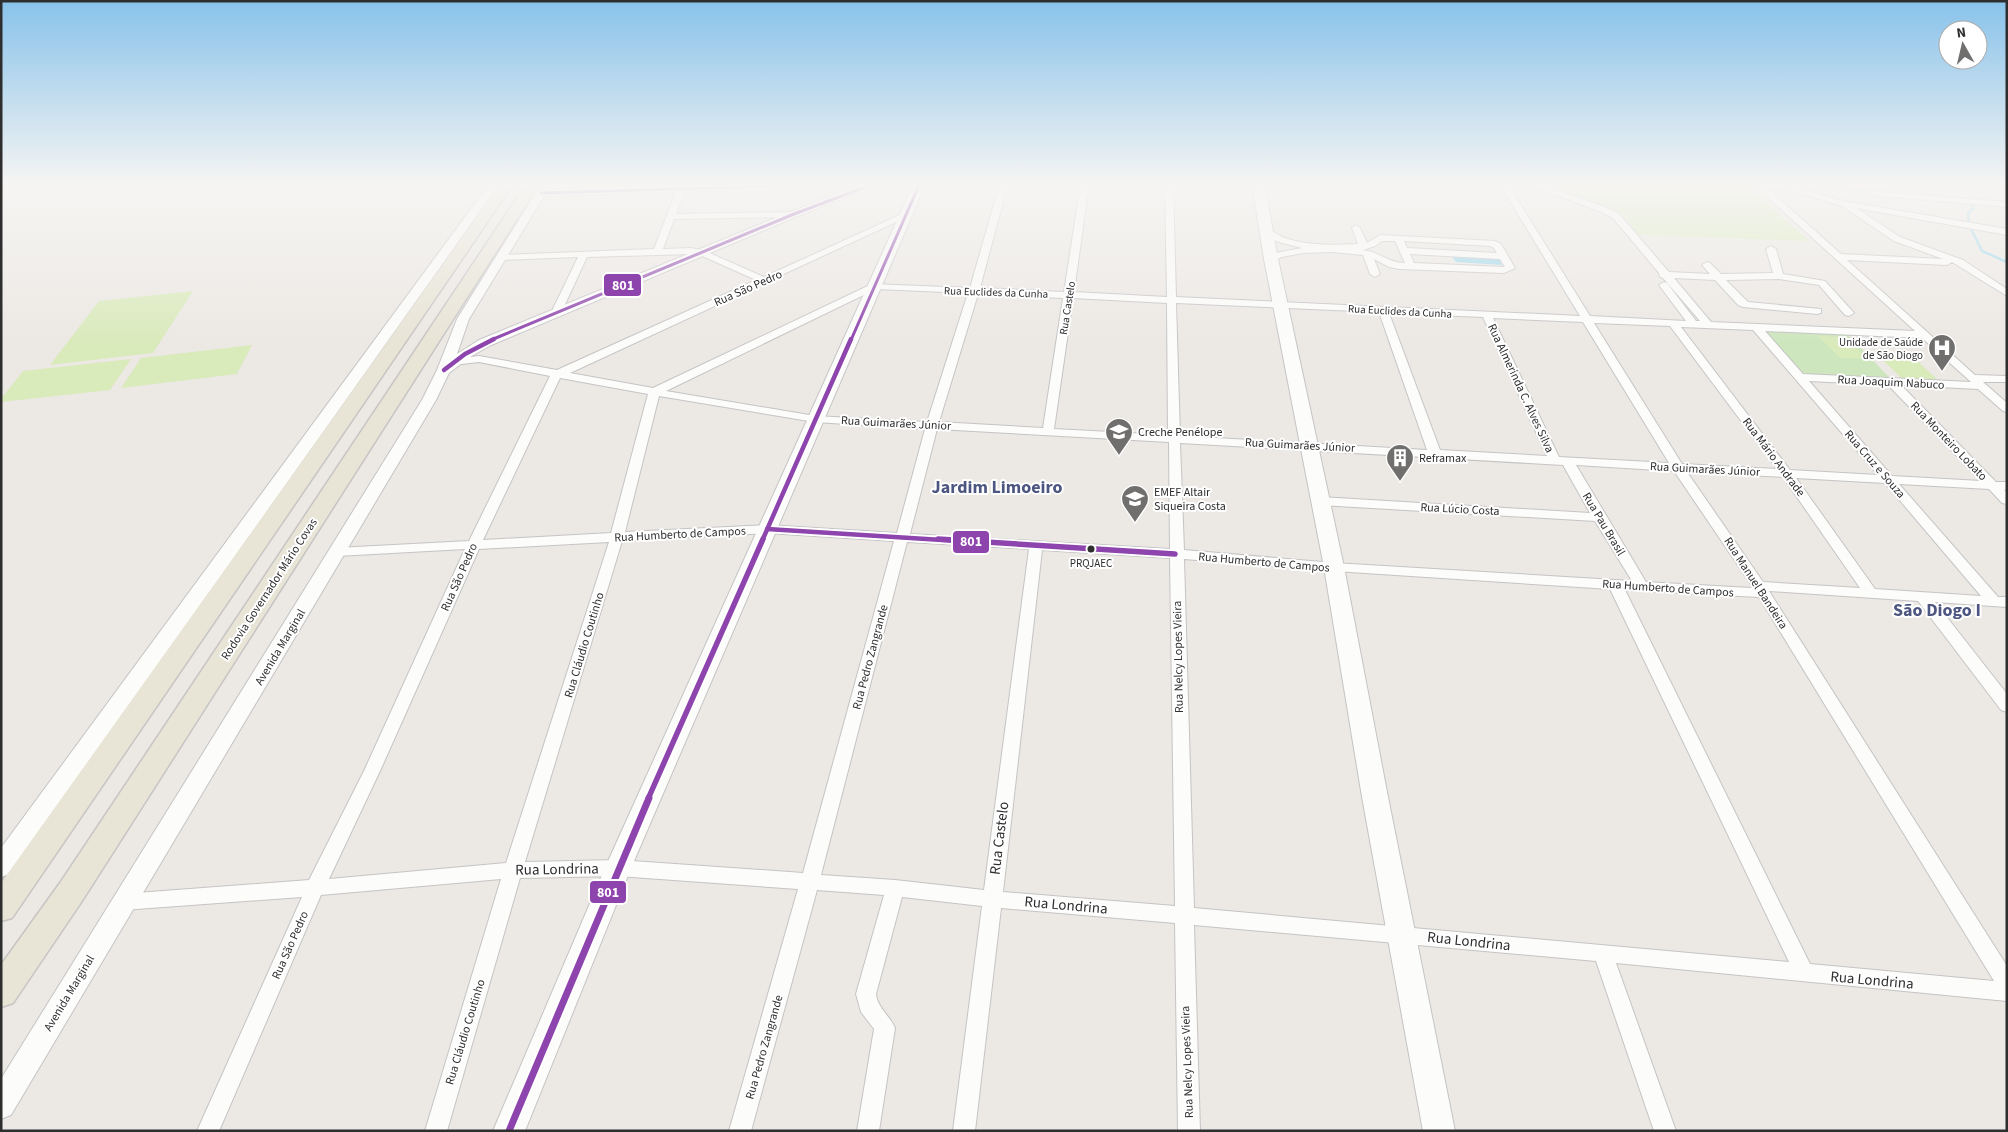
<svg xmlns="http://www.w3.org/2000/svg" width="2008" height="1132" viewBox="0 0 2008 1132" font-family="'Source Sans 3',sans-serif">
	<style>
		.green { fill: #cee6be }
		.pitch { fill: #d9eabb }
		.water { fill: #99d6ec }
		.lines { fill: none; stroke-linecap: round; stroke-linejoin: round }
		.stream { stroke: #99d6ec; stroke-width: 2.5 }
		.minor-casing { stroke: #c5c4c5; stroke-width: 2 }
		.tertiary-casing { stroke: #c5c4c5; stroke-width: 2 }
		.secondary-casing { stroke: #c5c4c5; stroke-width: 2 }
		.primary-casing { stroke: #c6c5c4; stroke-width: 3 }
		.minor { fill: #fcfcfb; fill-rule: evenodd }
		.tertiary { fill: #fcfcfb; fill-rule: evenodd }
		.secondary { fill: #fcfcfb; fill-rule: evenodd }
		.primary { fill: #e8e4d6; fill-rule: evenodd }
		.bus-1-far3-casing { stroke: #fff; stroke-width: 5.5 }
		.bus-1-far2-casing { stroke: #fff; stroke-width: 8 }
		.bus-1-far1-casing { stroke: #fff; stroke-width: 9 }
		.bus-1-casing { stroke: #fff; stroke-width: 11 }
		.bus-1-far3 { stroke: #8e44ad; stroke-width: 3 }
		.bus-1-far2 { stroke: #8e44ad; stroke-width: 4.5 }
		.bus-1-far1 { stroke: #8e44ad; stroke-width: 5.5 }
		.bus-1 { stroke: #8e44ad; stroke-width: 7 }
		.bus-dot { fill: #2e2e2e; stroke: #fff; stroke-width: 2 }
		.labels { text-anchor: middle; stroke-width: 4; stroke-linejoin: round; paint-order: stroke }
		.far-street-label { font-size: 11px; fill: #2e2e2e; stroke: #fff }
		.far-poi-label { font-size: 11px; fill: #2e2e2e; stroke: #fff; text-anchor: end }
		.bus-label { font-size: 11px; fill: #2e2e2e; stroke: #fff }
		.street-label { font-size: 12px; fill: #2e2e2e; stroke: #fff }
		.poi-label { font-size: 12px; fill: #2e2e2e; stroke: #fff; text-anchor: start }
		.near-street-label { font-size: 15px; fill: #2e2e2e; stroke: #fff }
		.district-label { font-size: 18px; font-weight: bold; fill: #4d5680; stroke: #fff }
		.line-badge { stroke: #fff; stroke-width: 2 }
		.badge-label { font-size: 14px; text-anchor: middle; font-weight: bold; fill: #fff }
	</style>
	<rect width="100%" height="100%" fill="#ece8e4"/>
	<!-- green -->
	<path class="green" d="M1759,329l88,5 46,47 -94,-5z"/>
	<!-- pitch -->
	<g class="pitch">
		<path d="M1529,183h216l64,58 -170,-6 -16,-20z"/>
		<path d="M193,291l-40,62 -103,12 49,-64z"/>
		<path d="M1818,336l27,1 23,22 -28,-1z"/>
		<path d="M252,345l-15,29 -116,14 20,-30z"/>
		<path d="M1878,355l35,2 25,23 -37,-2z"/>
		<path d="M131,359l-21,31 -109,12v-3l22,-28z"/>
	</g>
	<!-- water -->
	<path class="water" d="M1453,256l46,2 3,7 -46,-3 -4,-5z"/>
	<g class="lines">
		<!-- stream -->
		<g class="stream">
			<path d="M1791,183l79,9"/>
			<path d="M1970,202l4,6 -6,5 1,12 13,26 25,11"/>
		</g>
		<defs>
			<g id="minor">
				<path d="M1000,183h8l-28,105 84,4 17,-109h8l-15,109 93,5 -2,-114h8l3,114 404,19 -81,-133h8l83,133 96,5 -27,-36 5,-3 3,1 29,38h4l-37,-43 -3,-1 -1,-4 -46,-55 -14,-7 -76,-28h13l69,24 14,7 50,58 41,2 -8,-9 5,-3 3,1 11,11 52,-1 -7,-24 5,-3 5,3 7,25 42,7 29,32 -5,3 -4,-1 -26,-30 -40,-6 -53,1 22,22 73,7v4l-4,1 -74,-7 -5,-2 -23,-25 -41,-2 37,44 204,9 -163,-148 40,3 51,15 164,28v6l-151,-27 44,29 63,23 44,29v7l-55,-34 -5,3 -100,-5 128,115 32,1v6h-24l24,21v9l-4,-1 -25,-22 -77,-4 95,97h11v8h-3l3,2v12l-5,-1 -13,-14 -90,-5 99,113h9v10l-72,-5 72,92v18l-6,-2 -83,-109 -149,-10 238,375v35l-391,-38 60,168h-22l-58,-170 -402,-36 6,206h-22l-3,-208 -174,-15 -26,223h-22l29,-225 -80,-9 -26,97c1,13 14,22 19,34l-16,103h-22l17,-102 -13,-17 -5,-18 28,-99 -67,-5 -66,241h-22l69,-242 -180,-13 -98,2 -73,253h-22l76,-252 -180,16 -102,236h-22l105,-234 -179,13 -7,-2 -2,-6 2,-6 7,-2 186,-14 55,-109 101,-222 -128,7 -5,-1 -2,-3 2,-3 5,-1 132,-7 81,-165 -71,-14 -26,3 -5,-3 5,-3 26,-3 78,14 199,-90 -56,-25 -9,-1 -104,3 -26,56 -5,3 -5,-3 27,-56 -75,3 -3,-1v-4l154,-6 23,-60 4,-2 4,2 -9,25 121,-2 1,2 -4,3 -120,2 -11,30 28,-1 14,3 59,26 138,-63 7,2 -339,157 83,15 219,-104 98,4zM1767,188l24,2 51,16 52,35 49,18 -102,-5zM876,289l92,4 -41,129 -112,-6 -149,-25zM978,294l85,4 -20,130 -104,-6zM1073,298l94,5 1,132 -114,-6zM1176,303l203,9 48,138 -247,-14zM1389,313l94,4 64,139 -107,-6zM1493,318l90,4 86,141 -110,-6zM1594,323l76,3 107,143 -95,-5zM1681,327l72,3 125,145 -88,-5zM1765,331l157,7 49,44 -168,-8zM560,378l88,16 -37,139 -128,7zM1809,381l79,4 93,96 -89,-5zM659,396l156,26 110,7 -28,104 -130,-8 -142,7zM937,429l232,13 1,107 -260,-15zM1180,443l383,22 27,48 -270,-16 -6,4 6,4 275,16 37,60 -298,-18 -150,-13zM1576,465l98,6 78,115 -1,2 -105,-6zM1687,472l96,5 77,111 -97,-6zM1796,478l89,5 96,113 -106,-7zM767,533l127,8 -91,332 -185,-13 -93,2 97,-321zM609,542l-103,321 -177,16 51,-108 99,-222zM907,542l122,7 -45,341 -89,-10 -74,-5zM1042,550l128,8 5,348 -172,-14zM1184,559l150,12 276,18 179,373 -595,-54zM1625,590l134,7 235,384 -184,-17z"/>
				<path d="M1867,191l140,11v5l-137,-12 -4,-2z"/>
				<path d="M1356,225l4,3 7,15 13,-8 115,6 6,3 14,24 -11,5 -105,-4 -10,-2 -15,-8 6,15 -5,3 -5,-3 -7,-19 -31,-3 -29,1 -21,4 -11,5 -5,-3 10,-6 26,-5 -20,-5 -11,-4 -8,-6v-4c8,-1 16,8 25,10 22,7 47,6 70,5l-6,-16zM1382,241h13l10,22c-16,0 -26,-11 -42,-13l12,-4zM1404,241l86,5 4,2 3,5 -90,-5zM1410,254l90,5 5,8 -91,-4z"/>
			</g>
			<g id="tertiary">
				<path d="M490,183h10l-491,691 -8,3v-29z"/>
				<path d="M542,183h10l-4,7 197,-7h113l-5,3 -309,10 -75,123 -12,35 22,-14 311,-128 76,-29h16l-84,33 -309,130 -19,11 -21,16 -13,27 -425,715 -10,4v-40l421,-679 15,-30 20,-51z"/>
			</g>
			<g id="secondary">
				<path d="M914,183h12l-295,685 -106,263h-32l112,-263z"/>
				<path d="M1252,183h12l14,76 66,308 44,230 67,334h-32l-61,-334 -38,-230 -60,-308z"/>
			</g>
			<g id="primary">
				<path d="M501,183h13l-502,735 -11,3v-38z"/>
				<path d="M527,183h13l-458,718 -69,102 -12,4v-42l59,-82z"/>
			</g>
		</defs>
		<!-- minor casing -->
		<use href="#minor" class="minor-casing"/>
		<!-- tertiary casing -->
		<use href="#tertiary" class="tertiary-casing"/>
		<!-- secondary casing -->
		<use href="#secondary" class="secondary-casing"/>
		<!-- primary casing -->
		<use href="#primary" class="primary-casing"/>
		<!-- minor -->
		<use href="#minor" class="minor"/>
		<!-- tertiary -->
		<use href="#tertiary" class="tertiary"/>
		<!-- secondary -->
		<use href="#secondary" class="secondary"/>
		<!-- primary -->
		<use href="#primary" class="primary"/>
		<defs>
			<g id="bus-1-far3">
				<path d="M541,193l296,-9"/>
				<path d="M491,340l303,-126 82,-31"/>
				<path d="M851,340l69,-157"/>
			</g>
			<g id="bus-1-far2">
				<path d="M444,370l21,-16 29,-15"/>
				<path d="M767,529l191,12"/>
				<path d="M762,541l89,-202"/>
			</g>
			<g id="bus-1-far1">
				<path d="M938,539l237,15"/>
				<path d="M648,799l115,-260"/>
			</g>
			<path id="bus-1" d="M509,1131l140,-333"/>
		</defs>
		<!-- bus-1-far3 casing -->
		<use href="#bus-1-far3" class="bus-1-far3-casing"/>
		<!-- bus-1-far2 casing -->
		<use href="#bus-1-far2" class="bus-1-far2-casing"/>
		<!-- bus-1-far1 casing -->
		<use href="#bus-1-far1" class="bus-1-far1-casing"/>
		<!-- bus-1 casing -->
		<use href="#bus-1" class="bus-1-casing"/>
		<!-- bus-1-far3 -->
		<use href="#bus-1-far3" class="bus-1-far3"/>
		<!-- bus-1-far2 -->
		<use href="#bus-1-far2" class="bus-1-far2"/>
		<!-- bus-1-far1 -->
		<use href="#bus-1-far1" class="bus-1-far1"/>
		<!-- bus-1 -->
		<use href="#bus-1" class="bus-1"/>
	</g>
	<!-- sky -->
	<linearGradient id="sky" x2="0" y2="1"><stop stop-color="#88c2ea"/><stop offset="0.54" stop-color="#f6f5f3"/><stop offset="1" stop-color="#f6f5f3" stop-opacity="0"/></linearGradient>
	<rect width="2008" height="342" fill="url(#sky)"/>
	<!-- icons -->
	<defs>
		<symbol id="hospital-pin" viewBox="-11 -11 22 30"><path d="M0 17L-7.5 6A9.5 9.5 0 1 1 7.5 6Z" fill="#706f6e" stroke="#fff"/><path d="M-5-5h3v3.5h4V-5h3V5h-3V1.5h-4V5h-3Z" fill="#fff"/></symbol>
		<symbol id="school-pin" viewBox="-11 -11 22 30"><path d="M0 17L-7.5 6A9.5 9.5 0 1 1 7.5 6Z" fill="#706f6e" stroke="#fff"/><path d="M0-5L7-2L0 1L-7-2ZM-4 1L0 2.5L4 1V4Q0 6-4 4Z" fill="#fff"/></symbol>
		<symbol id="building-pin" viewBox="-11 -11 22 30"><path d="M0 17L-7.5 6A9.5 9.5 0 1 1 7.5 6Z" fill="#706f6e" stroke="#fff"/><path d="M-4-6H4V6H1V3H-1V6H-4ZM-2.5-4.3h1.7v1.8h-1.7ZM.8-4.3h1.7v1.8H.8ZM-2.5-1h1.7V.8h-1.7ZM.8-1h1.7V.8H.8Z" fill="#fff"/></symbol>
	</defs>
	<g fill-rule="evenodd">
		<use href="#hospital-pin" x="1926" y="332" width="32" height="43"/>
		<use href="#school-pin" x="1103" y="416" width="32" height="43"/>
		<use href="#building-pin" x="1384" y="442" width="32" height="43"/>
		<use href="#school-pin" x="1119" y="483" width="32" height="43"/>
	</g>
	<!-- markers -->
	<circle class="bus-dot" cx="1091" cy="549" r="4.5"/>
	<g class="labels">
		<!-- far-street labels -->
		<g class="far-street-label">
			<text transform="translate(996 292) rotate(2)" y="4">Rua Euclides da Cunha</text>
			<text transform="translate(1067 308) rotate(-81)" y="4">Rua Castelo</text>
			<text transform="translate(1400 311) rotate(3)" y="4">Rua Euclides da Cunha</text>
		</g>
		<!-- far-poi labels -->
		<g class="far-poi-label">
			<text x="1923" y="346">Unidade de Saúde<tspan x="1923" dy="13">de São Diogo</tspan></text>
		</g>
		<!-- bus labels -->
		<g class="bus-label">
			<text x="1091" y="567">PRQJAEC</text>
		</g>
		<!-- street labels -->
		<g class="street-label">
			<text transform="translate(748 288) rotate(-24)" y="4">Rua São Pedro</text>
			<text transform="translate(1891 382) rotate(3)" y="4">Rua Joaquim Nabuco</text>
			<text transform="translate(1521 388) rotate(65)" y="4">Rua Almerinda C. Alves Silva</text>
			<text transform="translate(896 423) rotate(3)" y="4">Rua Guimarães Júnior</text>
			<text transform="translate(1949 441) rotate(46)" y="4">Rua Monteiro Lobato</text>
			<text transform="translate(1300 445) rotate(3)" y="4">Rua Guimarães Júnior</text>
			<text transform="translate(1774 457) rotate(53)" y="4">Rua Mário Andrade</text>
			<text transform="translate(1875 464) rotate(49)" y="4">Rua Cruz e Souza</text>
			<text transform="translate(1705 469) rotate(3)" y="4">Rua Guimarães Júnior</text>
			<text transform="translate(1460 509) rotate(3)" y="4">Rua Lúcio Costa</text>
			<text transform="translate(1604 524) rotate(59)" y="4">Rua Pau Brasil</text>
			<text transform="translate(680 534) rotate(-3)" y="4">Rua Humberto de Campos</text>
			<text transform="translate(1264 562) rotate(5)" y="4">Rua Humberto de Campos</text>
			<text transform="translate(459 577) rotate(-66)" y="4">Rua São Pedro</text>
			<text transform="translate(1756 583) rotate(57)" y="4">Rua Manuel Bandeira</text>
			<text transform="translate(1668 588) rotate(4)" y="4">Rua Humberto de Campos</text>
			<text transform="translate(269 589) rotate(-57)" y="4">Rodovia Governador Mário Covas</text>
			<text transform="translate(584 645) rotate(-73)" y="4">Rua Cláudio Coutinho</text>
			<text transform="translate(280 647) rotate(-59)" y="4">Avenida Marginal</text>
			<text transform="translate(870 657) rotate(-75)" y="4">Rua Pedro Zangrande</text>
			<text transform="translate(1178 657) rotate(-91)" y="4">Rua Nelcy Lopes Vieira</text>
			<text transform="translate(290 945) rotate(-66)" y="4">Rua São Pedro</text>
			<text transform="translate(69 993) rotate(-59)" y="4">Avenida Marginal</text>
			<text transform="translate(465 1032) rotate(-73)" y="4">Rua Cláudio Coutinho</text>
			<text transform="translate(764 1047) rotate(-74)" y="4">Rua Pedro Zangrande</text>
			<text transform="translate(1187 1062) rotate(-92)" y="4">Rua Nelcy Lopes Vieira</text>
		</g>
		<!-- poi labels -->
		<g class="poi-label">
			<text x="1138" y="436">Creche Penélope</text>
			<text x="1419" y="462">Reframax</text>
			<text x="1154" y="496">EMEF Altair<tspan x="1154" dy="14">Siqueira Costa</tspan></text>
		</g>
		<!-- near-street labels -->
		<g class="near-street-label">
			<text transform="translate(999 838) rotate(-83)" y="5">Rua Castelo</text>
			<text transform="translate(557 869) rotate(-1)" y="5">Rua Londrina</text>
			<text transform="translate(1066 905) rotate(5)" y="5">Rua Londrina</text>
			<text transform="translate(1469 941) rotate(6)" y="5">Rua Londrina</text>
			<text transform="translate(1872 980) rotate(5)" y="5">Rua Londrina</text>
		</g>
		<!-- district labels -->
		<g class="district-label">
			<text x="997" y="493">Jardim Limoeiro</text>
			<text x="1937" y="616">São Diogo I</text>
		</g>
	</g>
	<g class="line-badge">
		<rect x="603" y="273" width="39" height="24" rx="5" fill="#8e44ad"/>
		<rect x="952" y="530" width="38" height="24" rx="5" fill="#8e44ad"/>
		<rect x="589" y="880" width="38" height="24" rx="5" fill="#8e44ad"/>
	</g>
	<g class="badge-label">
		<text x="623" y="290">801</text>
		<text x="971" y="546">801</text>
		<text x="608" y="897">801</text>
	</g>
	<!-- border -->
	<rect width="2008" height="1132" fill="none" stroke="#2e2e2e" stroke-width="5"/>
	<!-- north arrow -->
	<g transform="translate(1963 45) rotate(352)"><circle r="24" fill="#ffffff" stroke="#ababab"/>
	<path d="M0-4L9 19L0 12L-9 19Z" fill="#706f6e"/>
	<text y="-8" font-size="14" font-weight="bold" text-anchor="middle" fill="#2e2e2e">N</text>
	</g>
</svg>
